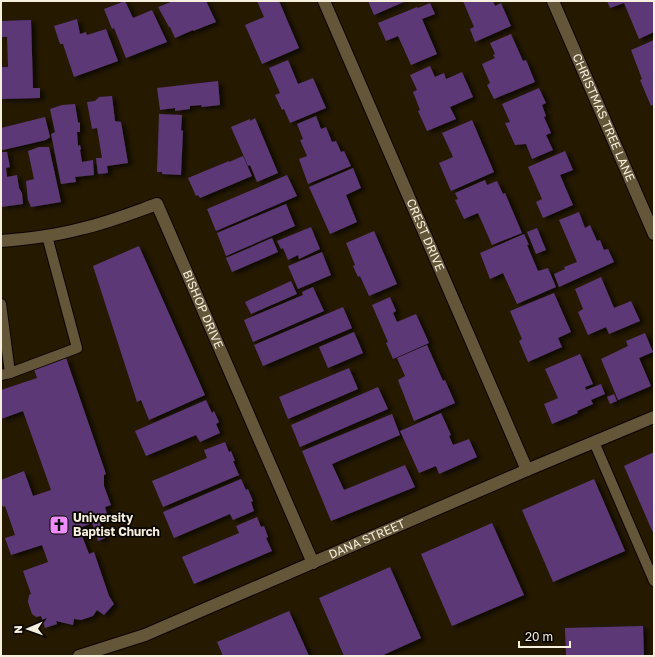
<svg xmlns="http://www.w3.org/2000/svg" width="655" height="657" viewBox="0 0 655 657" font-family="'Golos Text',sans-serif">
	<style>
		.building { fill: #5b3977; filter: url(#shadow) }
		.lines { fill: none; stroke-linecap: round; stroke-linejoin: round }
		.service-casing { stroke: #0e0400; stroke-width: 12 }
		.minor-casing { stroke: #0e0400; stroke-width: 14 }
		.tertiary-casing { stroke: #0e0400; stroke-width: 14 }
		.service { stroke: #645639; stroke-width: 10 }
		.minor { stroke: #645639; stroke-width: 12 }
		.tertiary { stroke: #645639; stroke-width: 12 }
		.labels { text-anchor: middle; stroke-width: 3.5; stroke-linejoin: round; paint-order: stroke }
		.street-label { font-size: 12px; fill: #f7efde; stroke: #0a0600 }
		.poi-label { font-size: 12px; font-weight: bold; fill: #f7efde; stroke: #0a0600; text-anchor: start }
	</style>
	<defs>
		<filter id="shadow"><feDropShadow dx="4.5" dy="2.5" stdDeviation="2" flood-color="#0009"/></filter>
	</defs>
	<rect width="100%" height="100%" fill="#251900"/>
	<!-- building -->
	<g class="building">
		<path d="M125,1l8,17 19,-8 15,32 -41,16 -12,-30 -2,1 -8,-20z"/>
		<path d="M173,1h33l10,21 -23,9v-1l-18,8 -5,-11h-1l-11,-20z"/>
		<path d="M257,1h22l20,47 -37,16 -17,-39 19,-8z"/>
		<path d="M368,1h38l-32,14z"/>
		<path d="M463,1h30l2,5 6,-3 10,23 -36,16 -5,-13 4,-2z"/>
		<path d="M607,1h47v31l-15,7 -15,-36 -14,5z"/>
		<path d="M430,3l5,11 -13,5 15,35 -26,11 -13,-29 -12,5 -8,-18 39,-16 1,1z"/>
		<path d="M77,19l3,15 6,-2 1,3 19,-6 12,32 -44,16 -11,-33h-3l-6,-18z"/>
		<path d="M31,20l2,68h7v10l-39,1v-32h7l-1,-30h-5l-1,-16z"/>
		<path d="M511,34l12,27 3,-1 9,22 -41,17 -7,-14 3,-2 -8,-19 13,-6 -2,-3 2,-1 -5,-11z"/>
		<path d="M654,40v64l-3,2 -11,-26 2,-1 -11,-29z"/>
		<path d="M288,60l10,24 15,-6 13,30 -36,15 -6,-14 -2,1 -7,-15 5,-2 -11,-25z"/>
		<path d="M430,66l5,11 9,-4 2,6 16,-7 11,25 -23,10 6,12 -29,12 -9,-20 2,-1 -7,-18 4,-2 -7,-15z"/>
		<path d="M218,81l2,24 -18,2 -1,-2 -11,1v3l-15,2v-3l-15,2 -3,-22z"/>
		<path d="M539,88l7,15 -4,2 4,11 -2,1 7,16 -5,2 7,15 -21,9 -6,-15 -11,1 -10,-22 5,-1 -8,-18z"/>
		<path d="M112,96l3,25 6,1 7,41 -21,3 1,7 -10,1 -2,-16h6l-5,-30 -5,1 -5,-27 8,-1 4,-4z"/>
		<path d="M75,104l3,18 2,1v9h-3l1,14 2,-1 1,4 -1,1 2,12 11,-2 1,15 -19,2 1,5 -15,2 -10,-50 4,-2 -5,-23 12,-4z"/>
		<path d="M159,114l23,1 -1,16 2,-1 -2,45 -19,-1v-2h-5z"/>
		<path d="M316,116l5,13 5,-2 6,15 4,-1 5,11 3,-1 7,15 -43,18 -9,-25 8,-3 -7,-16 3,-1 -6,-15z"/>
		<path d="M45,117l5,20 -4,3 -43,10 -2,-1v-21z"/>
		<path d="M255,118l23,55 -21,9 -7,-17 -2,1 -17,-39 19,-8v2z"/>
		<path d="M472,120l22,52 -43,19 -12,-28 14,-6 -11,-24z"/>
		<path d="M39,147h10l12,55 -30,5 -3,-7 -2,-19 8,-2 -6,-28z"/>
		<path d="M565,151l8,19 -13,5 13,30 -30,13 -7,-16 6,-3 -14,-32z"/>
		<path d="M1,152h6l3,15 -4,1 1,9 10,-2 2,13 3,5 1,11 -22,3z"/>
		<path d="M243,156l9,20 -52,22 -2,-3 -2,1 -8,-18 41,-17v1z"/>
		<path d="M353,168l8,20 -15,7 11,27 -27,12 -21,-47z"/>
		<path d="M287,175l10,21 -81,35 -9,-22z"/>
		<path d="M485,180l2,5 10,-4 6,13 2,-1 17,40 -30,12 -14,-32 -14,6 -9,-19 3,-1 -3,-6z"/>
		<path d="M286,204l9,22 -69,30 -9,-23z"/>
		<path d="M579,212l6,16 5,-3 7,16 3,-1 4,10 4,-1 6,13 -55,25 -5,-13 11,-5 -1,-2 13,-5 -18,-42z"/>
		<path d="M311,227l9,22 -21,10 -1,-4 -10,5 -5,-12 -2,1 -4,-8z"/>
		<path d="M537,228l9,22 -10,4 -9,-22z"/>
		<path d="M374,231l23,53 -28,12 -9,-20 -2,1 -5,-11 2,-1 -9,-22z"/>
		<path d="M524,234l5,11h-2l11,26 10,-3 8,19 -39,17 -14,-31 -13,6 -10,-26z"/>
		<path d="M272,238l6,14 -46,20 -6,-14z"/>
		<path d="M139,246l66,149 -56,25 -8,-20 -4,2 -44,-136z"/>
		<path d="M322,252l9,23 -33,14 -10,-23z"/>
		<path d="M601,277l13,31 17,-7 9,20 -31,13 -3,-7 -18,8 -10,-23 5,-3 -8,-20z"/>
		<path d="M291,281l6,13 -46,20 -6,-12z"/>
		<path d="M313,287l11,24 -71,31 -9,-22 59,-25 -1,-3z"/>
		<path d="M554,293l17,39 -13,6 4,9 -34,15 -9,-21 3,-2 -12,-28z"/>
		<path d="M390,297l6,14 -3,2 4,9 19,-8 13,29 -36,16 -7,-16 2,-1 -16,-37z"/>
		<path d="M343,307l9,21 -89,38 -9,-21z"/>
		<path d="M354,332l9,21 -35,15 -9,-21z"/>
		<path d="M645,333l8,19 -14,6 12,28 -33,14 -17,-41 27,-13 -2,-5z"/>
		<path d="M427,345l16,36 2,-1 10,23 -41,18 -16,-41 7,-4 -8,-18z"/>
		<path d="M580,354l13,30 -8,3 1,3 15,-6 4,10 -14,6 2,4 -16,7 1,2 -26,11 -8,-20 14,-6 -13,-29z"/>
		<path d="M66,358l40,116 -2,1v11l7,19 -6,2 2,7 -9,3 7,21 -7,3 -6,-18 -13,5 10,26 5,-2 15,44 5,8 -10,11 -7,-5 -4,6 -12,4 -7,-1 -1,6 -17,-4 1,3 -12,4 -4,-12 -5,1 -4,-3 -4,-12 1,-7 2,-1 -8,-23 25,-9 -6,-17 -31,10 -6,-17 10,-3 -10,-29 -2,1 -2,-5v-22l23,-9 9,25 18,-6 -28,-79 -22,8v-29l36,-12 -3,-9z"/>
		<path d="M349,368l9,21 -70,30 -9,-22z"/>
		<path d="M378,387l10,22 -88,38 -9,-22z"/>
		<path d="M614,394l3,7 -7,3 -3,-7z"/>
		<path d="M206,400l6,13 2,-2 5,11 -3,2 4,9 -20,9 -4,-7 -50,21 -11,-25z"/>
		<path d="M441,413l10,22 -2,1 4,9 16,-6 8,18 -38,17 -3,-8 -17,7 -19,-42z"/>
		<path d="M392,414l8,21 -68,29 12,26 61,-25 10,22 -84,34 -29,-70z"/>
		<path d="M225,442l4,10 2,-1 4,10h-2l6,14 -76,32 -11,-26 55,-23 -3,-8z"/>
		<path d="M654,452v83l-30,-69z"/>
		<path d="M241,479l5,11 2,-1 5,12 -2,1 3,9 -21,9 -3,-6 -56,24 -11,-26z"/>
		<path d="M594,479l31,72 -72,31 -31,-72z"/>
		<path d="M257,517l4,10 3,-1 4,11 -2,1 6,13 -78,33 -12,-27 57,-24 -3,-7z"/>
		<path d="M492,523l32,72 -72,31 -31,-72z"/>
		<path d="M390,567l31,71 -40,18h-37l-25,-58z"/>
		<path d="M289,611l20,45h-86l-6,-14z"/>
		<path d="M643,626l1,30h-78l-1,-28z"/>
	</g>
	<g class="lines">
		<defs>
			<g id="service">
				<path d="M1,304l9,69 -9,2"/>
				<path d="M10,373l67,-25 -30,-112"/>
				<path d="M594,442l60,139"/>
			</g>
			<g id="minor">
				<path id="s1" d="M324,1l203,469"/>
				<path id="s2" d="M1,241c27,-2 53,-5 79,-12 27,-6 52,-16 77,-25l156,359"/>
				<path id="s3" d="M79,656l66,-21 382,-165 127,-53"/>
			</g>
			<g id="tertiary">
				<path id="s4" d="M553,1l101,233"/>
			</g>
		</defs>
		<!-- service casing -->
		<use href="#service" class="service-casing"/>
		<!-- minor casing -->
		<use href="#minor" class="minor-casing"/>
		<!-- tertiary casing -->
		<use href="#tertiary" class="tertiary-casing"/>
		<!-- service -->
		<use href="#service" class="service"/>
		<!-- minor -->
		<use href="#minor" class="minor"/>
		<!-- tertiary -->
		<use href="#tertiary" class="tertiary"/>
	</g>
	<!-- icons -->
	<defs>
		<symbol id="church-square" viewBox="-11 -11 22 22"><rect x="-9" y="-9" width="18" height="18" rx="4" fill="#ed8cfa" stroke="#0a0600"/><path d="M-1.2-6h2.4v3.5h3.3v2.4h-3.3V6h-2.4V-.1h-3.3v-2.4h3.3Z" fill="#111"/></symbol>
	</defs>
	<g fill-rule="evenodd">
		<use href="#church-square" x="48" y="514" width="22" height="22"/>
	</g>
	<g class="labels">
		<!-- street labels -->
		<g class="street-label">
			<text dy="4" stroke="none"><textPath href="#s4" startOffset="127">CHRISTMAS TREE LANE</textPath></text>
			<text dy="4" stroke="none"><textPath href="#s1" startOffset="255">CREST DRIVE</textPath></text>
			<text dy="4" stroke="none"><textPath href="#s2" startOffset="276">BISHOP DRIVE</textPath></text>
			<text dy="4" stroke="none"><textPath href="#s3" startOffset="311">DANA STREET</textPath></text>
		</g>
		<!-- poi labels -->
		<g class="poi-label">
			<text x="73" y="522">University<tspan x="73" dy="14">Baptist Church</tspan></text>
		</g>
	</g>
	<!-- border -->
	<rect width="655" height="657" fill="none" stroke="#f7efde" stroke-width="4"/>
	<!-- north arrow -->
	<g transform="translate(28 629) rotate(268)" stroke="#0a0600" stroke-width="3" paint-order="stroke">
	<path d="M0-3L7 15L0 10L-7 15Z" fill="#f7efde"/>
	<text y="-6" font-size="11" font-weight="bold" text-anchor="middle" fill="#f7efde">N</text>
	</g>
	<!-- scale -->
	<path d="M519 641v6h51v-6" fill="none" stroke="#f7efde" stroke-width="2"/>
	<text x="525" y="641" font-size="12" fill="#f7efde" stroke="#0a0600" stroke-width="3" paint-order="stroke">20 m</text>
</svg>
